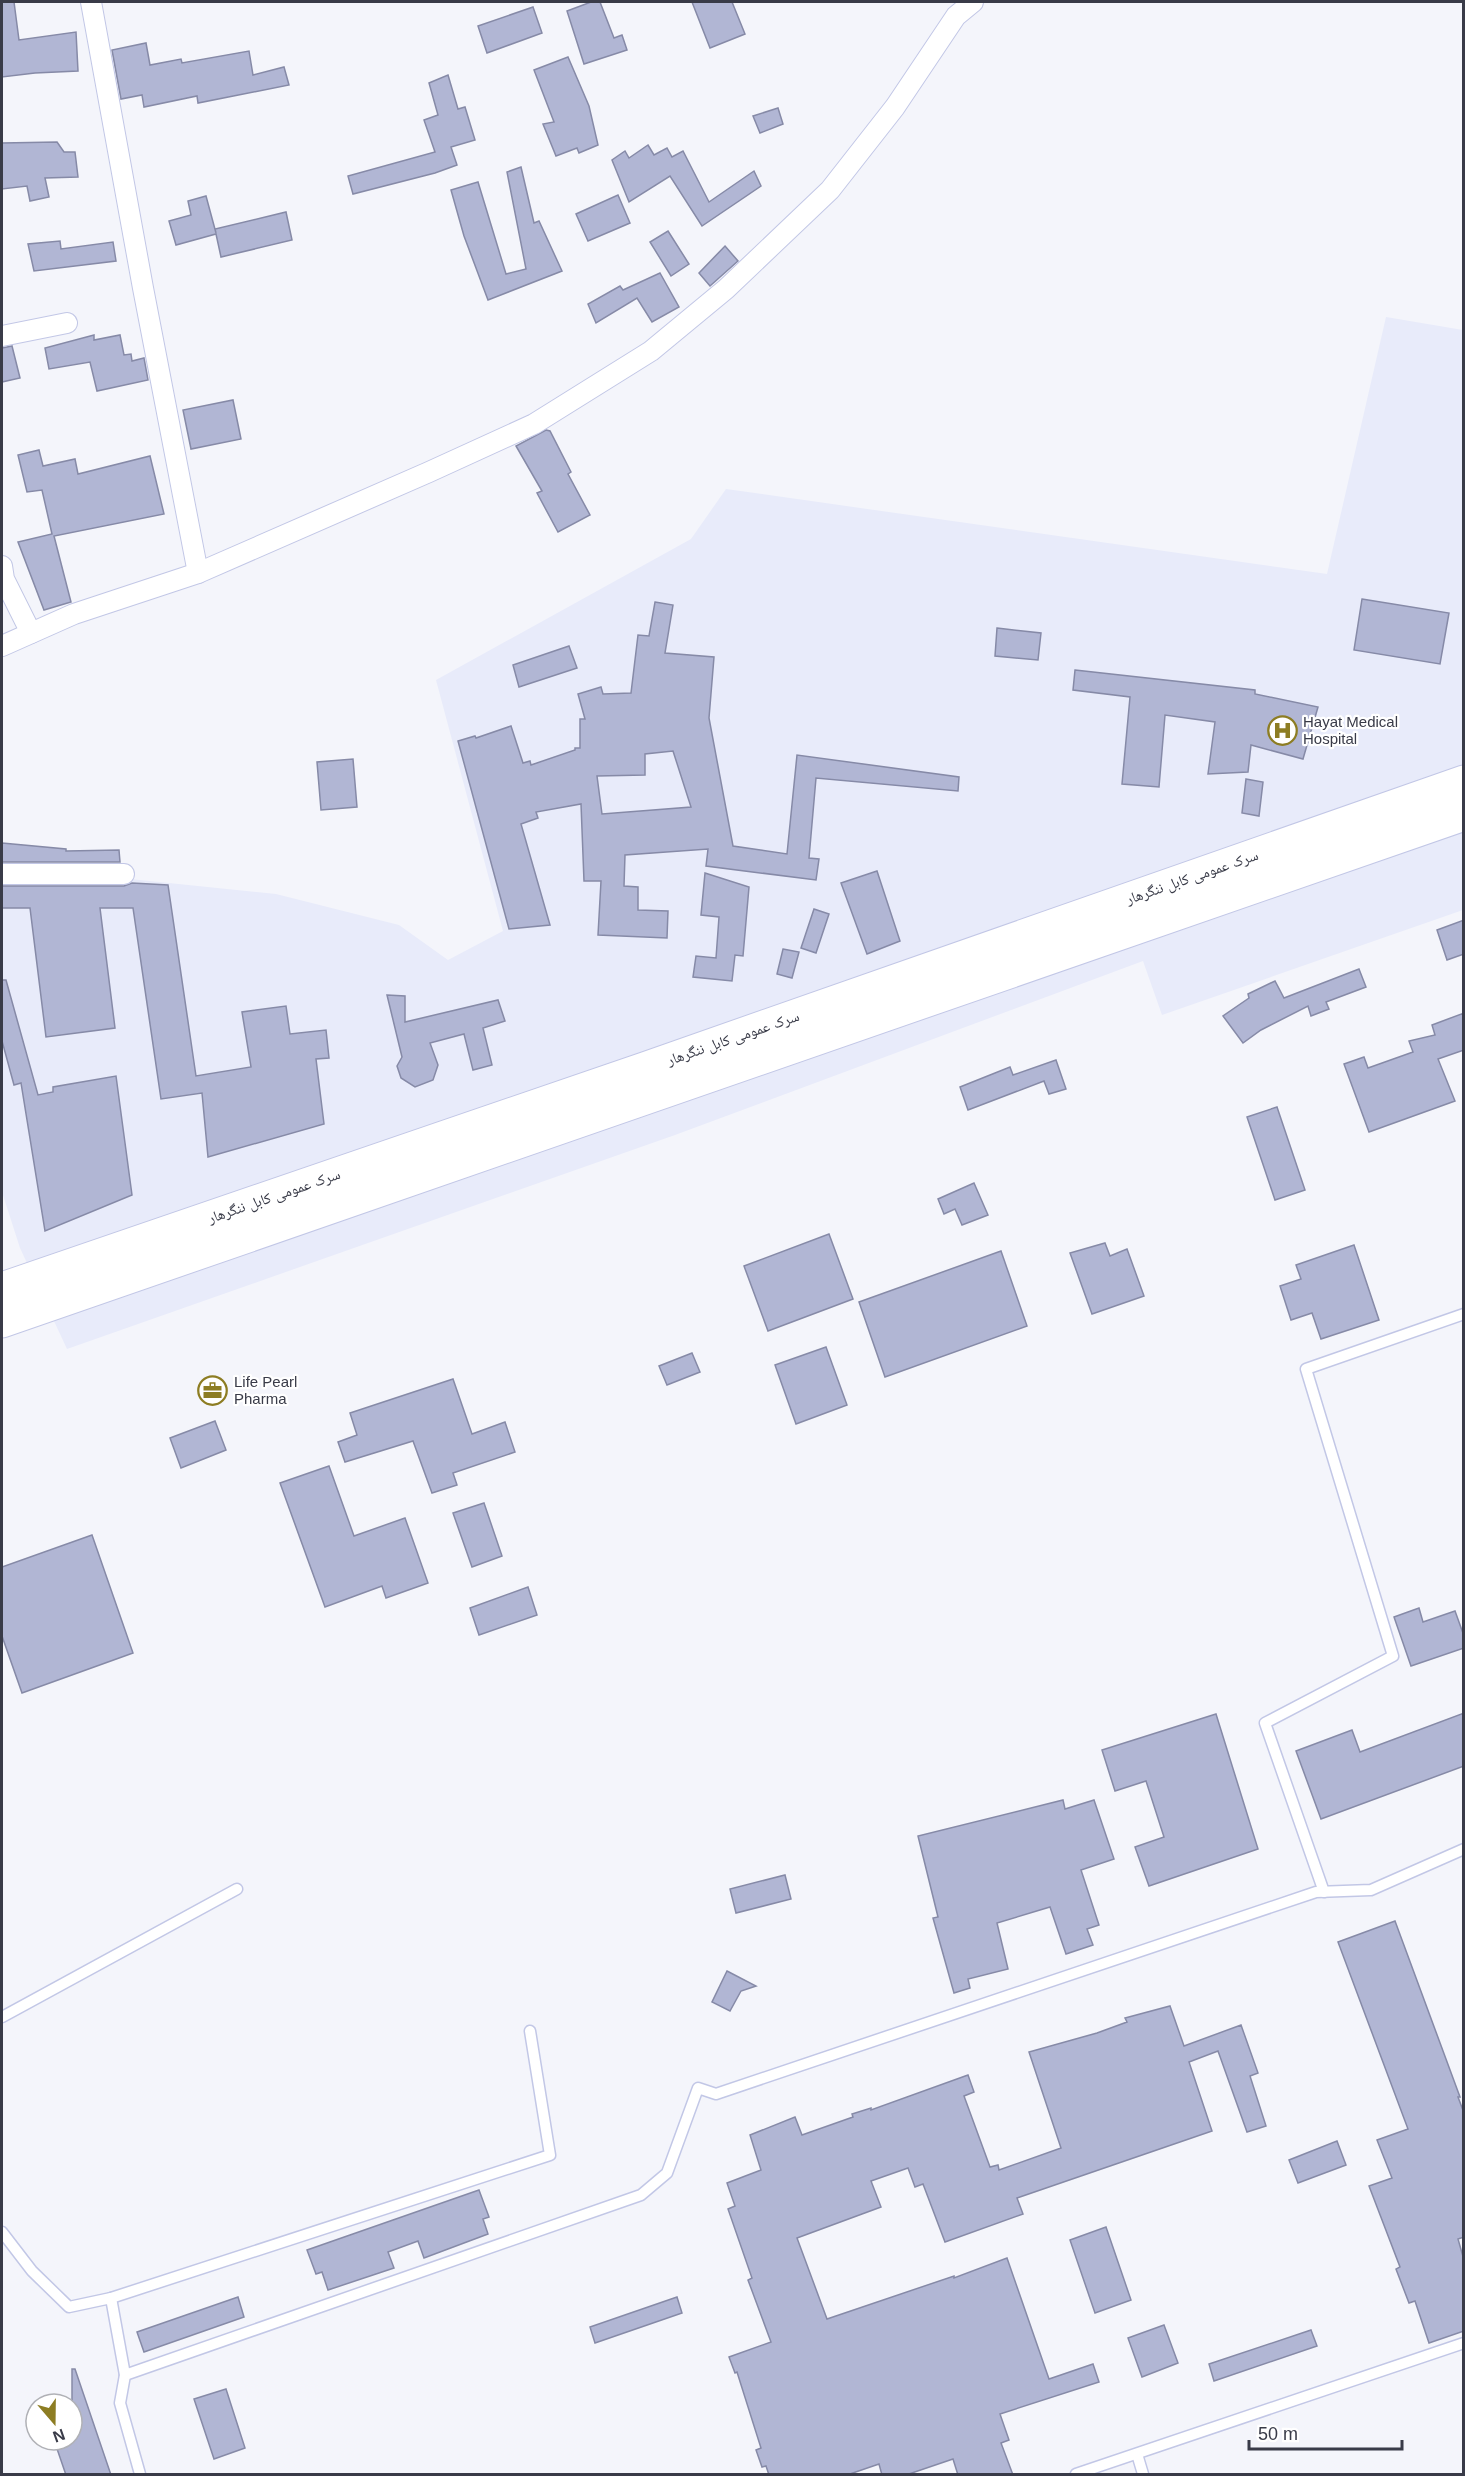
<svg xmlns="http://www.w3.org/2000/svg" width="1465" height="2476" viewBox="0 0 1465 2476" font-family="Arial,'Noto Naskh Arabic',sans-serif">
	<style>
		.built { fill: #e8ebfa }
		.building { fill: #b1b6d4; stroke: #868aa7; stroke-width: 1.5; fill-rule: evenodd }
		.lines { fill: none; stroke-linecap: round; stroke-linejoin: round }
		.lane-casing { stroke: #c2c7e6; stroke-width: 13 }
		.street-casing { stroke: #c2c7e6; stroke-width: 22 }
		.highway-casing { stroke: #c2c7e6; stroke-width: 35 }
		.lane { stroke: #fff; stroke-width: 10 }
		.street { stroke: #fff; stroke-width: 20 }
		.highway { stroke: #fff; stroke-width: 33 }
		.labels { text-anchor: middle; stroke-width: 4.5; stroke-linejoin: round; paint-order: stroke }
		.poi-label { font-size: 15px; fill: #393b48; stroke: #fff; text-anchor: start }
		.street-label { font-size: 15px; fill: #393b48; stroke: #fff }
	</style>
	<rect width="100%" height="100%" fill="#f4f5fb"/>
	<!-- built -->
	<path class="built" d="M1386,317l77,13v580l-301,105 -19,-54 -468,174 -608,214 -47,-101 -18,-56v-314l128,1 146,15 123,31 49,35 55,-29 -67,-251 255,-141 35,-50 601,85z"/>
	<!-- building -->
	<g class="building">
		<path d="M2,2h12l5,38 57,-8 2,39 -43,2 -33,4z"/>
		<path d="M591,2h9l14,36 8,-3 5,15 -43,14 -17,-53z"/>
		<path d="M692,2h40l13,32 -35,14z"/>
		<path d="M533,7l9,26 -55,20 -9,-27z"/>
		<path d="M146,43l4,22 31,-6 1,4 67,-12 4,24 31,-8 5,18 -91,18 -1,-7 -53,11 -2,-12 -21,4 -9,-49z"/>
		<path d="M568,57l21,49 9,39 -19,8 -2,-5 -21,8 -13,-32 11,-2 -20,-52z"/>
		<path d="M448,75l10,34 7,-2 10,33 -24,7 6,18 -22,8 -82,21 -5,-18 87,-24 -11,-32 14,-5 -9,-32z"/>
		<path d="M778,108l5,16 -23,9 -7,-17z"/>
		<path d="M57,142l7,10h11l3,25 -33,1 4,19 -19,4 -3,-15 -25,3v-46z"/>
		<path d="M648,145l6,10 13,-7 5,9 11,-6 26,51 45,-31 7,15 -59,40 -32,-50 -41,26 -17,-42 13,-9 4,7z"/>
		<path d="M521,167l13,56 5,-2 23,50 -74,29 -24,-64 -13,-46 27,-8 28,92 20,-5 -19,-97z"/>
		<path d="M618,195l12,28 -42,18 -12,-27z"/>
		<path d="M206,196l10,37 -1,-4 71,-17 6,28 -71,17 -5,-23 -40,11 -7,-24 22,-6 -3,-14z"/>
		<path d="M668,231l21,33 -18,12 -21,-34z"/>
		<path d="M60,241l1,8 52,-7 3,19 -82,10 -6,-27z"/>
		<path d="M725,246l13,15 -28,25 -11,-13z"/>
		<path d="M660,273l19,34 -27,15 -15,-24 -41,25 -8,-19 32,-18 3,4z"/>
		<path d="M94,335v5l26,-5 4,20 7,-1 1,7 12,-3 4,22 -51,11 -7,-29 -41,7 -4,-21z"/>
		<path d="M12,346l8,32 -18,4v-34z"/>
		<path d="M233,400l8,39 -50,10 -8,-39z"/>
		<path d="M546,430l4,1 21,41 -3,2 22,41 -32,17 -21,-39 5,-2 -26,-45z"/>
		<path d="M39,450l4,16 32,-7 3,15 72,-18 14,58 -110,22 17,66 -27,8 -26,-68 34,-8 -10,-44 -15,2 -9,-37z"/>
		<path d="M1362,599l87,14 -9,51 -86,-14z"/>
		<path d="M655,602l18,3 -8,48 49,4 -5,61 24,128 54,8 10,-99 162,22 -1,14 -142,-13 -7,80 10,1 -3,21 -110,-14 2,-17 -83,6 -1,31 14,1v23l30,1 -1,27 -69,-3 3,-54h-17l-3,-77 -45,8 2,6 -17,6 29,101 -41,4 -51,-188 17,-5 1,2 35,-12 12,37 7,-2 1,4 44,-15v-2h5v-29h5l-7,-25 23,-7 2,7 28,-1 7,-58 11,1zM673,751l18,56 -89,7 -5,-38 48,-1v-21z"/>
		<path d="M997,628l44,5 -3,27 -43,-4z"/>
		<path d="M569,646l8,22 -58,19 -6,-22z"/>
		<path d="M1075,670l180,20v4l63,13 -15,52 -52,-14 -3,27 -40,2 7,-52 -50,-7 -6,72 -37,-3 8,-87 -57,-7z"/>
		<path d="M353,759l4,48 -36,3 -4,-48z"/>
		<path d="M1246,779l17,3 -4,34 -17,-3z"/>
		<path d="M2,843l64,6v2l53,-1 1,12h-118z"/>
		<path d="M877,871l23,70 -33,13 -26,-71z"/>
		<path d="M705,873l44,14 -6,69 -8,-1 -3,26 -39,-4 3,-21 20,2 3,-41 -18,-2z"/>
		<path d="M132,883l36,2 28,191 55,-9 -9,-55 44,-6 4,28 36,-4 3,28 -13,1 8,65 -116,33 -6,-64 -41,6 -28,-191h-33l15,120 -69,9 -16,-129h-28v-22h122z"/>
		<path d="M814,909l15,5 -13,39 -15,-5z"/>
		<path d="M1464,920v34l-17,6 -10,-30z"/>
		<path d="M783,949l16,3 -7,26 -15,-4z"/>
		<path d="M1359,969l7,18 -40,15 3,7 -18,7 -3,-10 -47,24 -18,13 -20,-27 26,-18 -1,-4 27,-13 9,17z"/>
		<path d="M2,980h4l32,115 15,-3v-5l63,-11 16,119 -87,36 -24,-148 -7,2 -12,-44z"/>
		<path d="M387,995l18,1v26l93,-22 7,21 -22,7 9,37 -19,5 -9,-36 -34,9 8,22 -5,15 -18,7 -14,-9 -4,-12 5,-9z"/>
		<path d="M1464,1013v37l-26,9 17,42 -86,31 -25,-68 20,-7 4,11 45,-16 -4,-11 26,-6 -3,-10z"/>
		<path d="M1056,1060l10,29 -17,5 -5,-13 -76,29 -8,-23 50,-20 3,8z"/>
		<path d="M1277,1107l28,83 -30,10 -28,-83z"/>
		<path d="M974,1183l14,32 -26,10 -7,-16 -11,5 -6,-15z"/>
		<path d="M829,1234l24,65 -85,32 -24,-65z"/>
		<path d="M1105,1243l5,13 17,-7 17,47 -52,18 -22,-61z"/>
		<path d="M1354,1245l25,75 -58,19 -9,-26 -21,7 -11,-34 21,-7 -5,-14z"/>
		<path d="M1001,1251l26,75 -142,51 -26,-75z"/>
		<path d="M826,1347l21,58 -51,19 -21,-59z"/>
		<path d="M692,1353l8,19 -33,13 -8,-19z"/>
		<path d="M453,1379l19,55 33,-12 10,30 -62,21 4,12 -25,8 -19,-52 -68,21 -7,-20 19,-7 -7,-22z"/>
		<path d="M215,1421l11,29 -45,18 -11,-30z"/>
		<path d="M329,1466l25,70 51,-18 23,65 -42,15 -4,-12 -57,21 -45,-124z"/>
		<path d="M484,1503l18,53 -30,11 -19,-54z"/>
		<path d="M92,1535l41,118 -111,40 -20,-57v-69z"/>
		<path d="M528,1587l9,28 -58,20 -9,-27z"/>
		<path d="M1419,1608l4,14 32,-11 9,25v12l-53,18 -17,-49z"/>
		<path d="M1464,1713v53l-143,53 -25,-68 56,-21 8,22z"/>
		<path d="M1216,1714l42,135 -109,37 -14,-39 29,-10 -18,-56 -31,10 -13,-41z"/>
		<path d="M1063,1800l2,9 29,-9 20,59 -33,11 18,55 -12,4 6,16 -27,9 -16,-47 -53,16 11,46 -40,10 2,9 -16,5 -21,-75 5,-1 -20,-81z"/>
		<path d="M785,1875l6,24 -55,14 -6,-24z"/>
		<path d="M1395,1921l65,176h-2l6,16v124l-6,2 6,21v71l-35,12 -14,-42 -6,2 -13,-34 4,-2 -31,-81 23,-8 -15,-38 31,-11 -70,-187z"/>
		<path d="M727,1971l29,15 -15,5 -11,20 -18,-9z"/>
		<path d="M1170,2006l14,40 57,-21 17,48 -8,3 16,50 -19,6 -29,-81 -29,11 23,69 -195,67 6,16 -78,28 -22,-58 -8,3 -7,-19 -37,13 10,26 -84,31 30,81 127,-43v2l53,-20 42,121 44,-15 6,18 -99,32 9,26 -8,3 12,32h-55l-5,-16 -47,16h-24l-3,-11 -32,11h-78l-3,-9 -4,1 -6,-17 5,-2 -24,-76 -2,1 -6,-16 42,-15 -23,-62 4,-2 -24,-69 7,-3 -8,-23 34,-13 -11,-35 45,-18 7,18 51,-18 -1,-3 19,-6v2l97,-35 6,17 -10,4 26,71 8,-2 1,5 62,-22 -32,-96 68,-19 30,-11 -2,-4z"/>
		<path d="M1337,2141l9,24 -48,18 -9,-23z"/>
		<path d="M479,2190l10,27 -6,2 5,15 -64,24 -6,-17 -30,11 6,16 -66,22 -6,-18 -6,2 -9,-24z"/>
		<path d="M1106,2227l25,73 -36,13 -25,-73z"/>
		<path d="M238,2297l6,20 -100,35 -7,-20z"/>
		<path d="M677,2297l5,16 -87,30 -5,-16z"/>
		<path d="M1164,2325l14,38 -36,14 -14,-39z"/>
		<path d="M1311,2330l6,16 -103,35 -5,-17z"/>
		<path d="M72,2369h3l36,106h-45l-12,-35h18z"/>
		<path d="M226,2389l19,59 -31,11 -20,-60z"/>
	</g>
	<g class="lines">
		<defs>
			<g id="lane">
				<path d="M1324,1892l-59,-169 128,-67 -87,-287 158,-55"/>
				<path d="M2,2017l235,-128"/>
				<path d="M2,2232l30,39 37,36 42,-9 14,77 -5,28 20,71"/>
				<path d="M111,2298l439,-143 -20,-124"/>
				<path d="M125,2375l516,-180 26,-22 31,-85 18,6 600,-202 55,-2 93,-41"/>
				<path d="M1137,2454l6,20"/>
				<path d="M1076,2474l388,-131"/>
			</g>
			<g id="street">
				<path d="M91,2l52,286 55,285"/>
				<path d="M2,336l65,-13"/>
				<path d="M2,566l2,13 27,54"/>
				<path d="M2,646l72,-32 124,-41 231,-101 105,-48 117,-73 75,-62 104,-99 65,-83 61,-91 17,-14"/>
				<path d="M2,874h122"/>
			</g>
			<g id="highway">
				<path d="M2,1289l645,-221 817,-286"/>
				<path d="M2,1321l1462,-507"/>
			</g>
		</defs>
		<!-- lane casing -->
		<use href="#lane" class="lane-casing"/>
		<!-- street casing -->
		<use href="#street" class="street-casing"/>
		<!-- highway casing -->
		<use href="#highway" class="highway-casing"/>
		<!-- lane -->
		<use href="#lane" class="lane"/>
		<!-- street -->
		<use href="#street" class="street"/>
		<!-- highway -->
		<use href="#highway" class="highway"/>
	</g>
	<!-- icons -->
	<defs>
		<symbol id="hospital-ring" viewBox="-11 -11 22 22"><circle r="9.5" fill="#fff" stroke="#8d7d23" stroke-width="1.5"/><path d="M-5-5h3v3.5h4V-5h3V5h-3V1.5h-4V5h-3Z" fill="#8d7d23"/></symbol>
		<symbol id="office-ring" viewBox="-11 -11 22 22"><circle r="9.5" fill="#fff" stroke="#8d7d23" stroke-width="1.5"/><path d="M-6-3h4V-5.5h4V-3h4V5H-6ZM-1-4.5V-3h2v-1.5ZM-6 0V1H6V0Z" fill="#8d7d23"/></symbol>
	</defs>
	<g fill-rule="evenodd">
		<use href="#hospital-ring" x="1266" y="714" width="33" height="33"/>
		<use href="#office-ring" x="196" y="1374" width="33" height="33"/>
	</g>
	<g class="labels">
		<!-- poi labels -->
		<g class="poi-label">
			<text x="1303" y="727">Hayat Medical<tspan x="1303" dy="17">Hospital</tspan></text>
			<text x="234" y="1387">Life Pearl<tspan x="234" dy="17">Pharma</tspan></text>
		</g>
		<!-- street labels -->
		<g class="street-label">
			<text transform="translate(1192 877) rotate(-19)" y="5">سرک عمومی کابل ننگرهار</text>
			<text transform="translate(733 1038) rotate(-19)" y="5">سرک عمومی کابل ننگرهار</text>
			<text transform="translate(274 1196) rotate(-19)" y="5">سرک عمومی کابل ننگرهار</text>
		</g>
	</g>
	<!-- border -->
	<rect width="1465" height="2476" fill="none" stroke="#393b48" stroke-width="6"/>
	<!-- north arrow -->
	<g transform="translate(54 2422) rotate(160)"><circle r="28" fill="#ffffff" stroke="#b0b1b6" stroke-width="1.5"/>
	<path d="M0-4.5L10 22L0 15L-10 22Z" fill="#8d7d23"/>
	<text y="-9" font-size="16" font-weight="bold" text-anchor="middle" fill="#393b48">N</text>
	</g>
	<!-- scale -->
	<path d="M1249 2440v9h153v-9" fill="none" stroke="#393b48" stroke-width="3"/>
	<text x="1258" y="2440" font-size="18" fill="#393b48" stroke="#ffffff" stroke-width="4.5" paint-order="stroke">50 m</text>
</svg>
